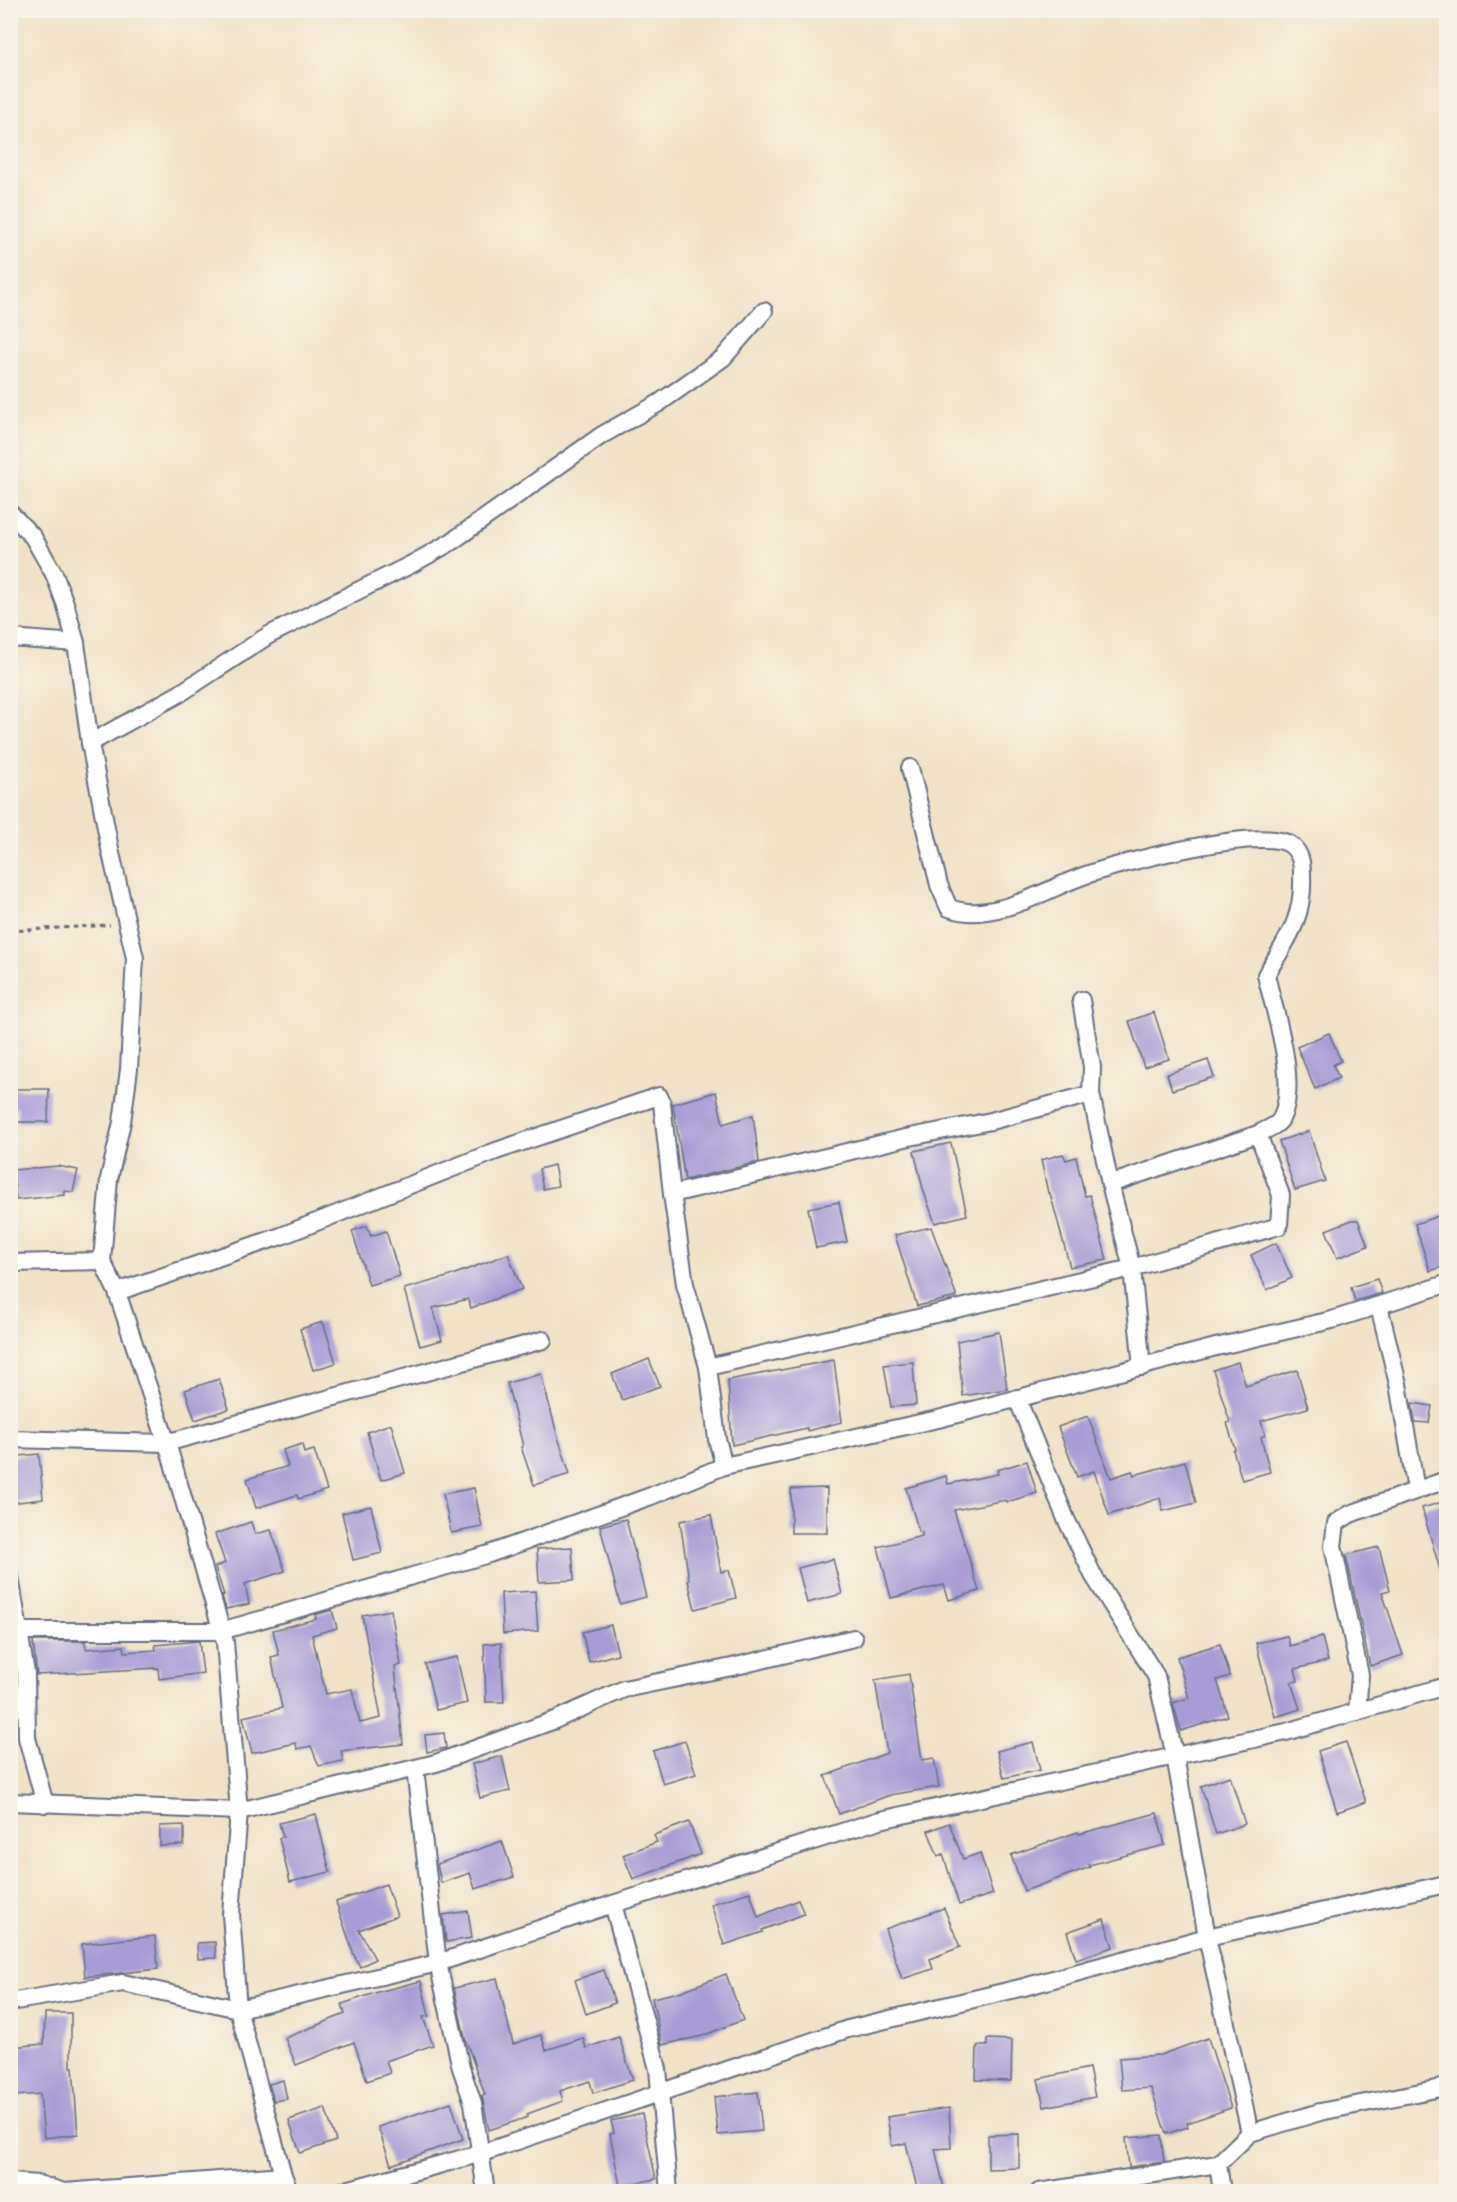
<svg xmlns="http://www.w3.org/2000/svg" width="1457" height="2202" viewBox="0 0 1457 2202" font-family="'Playpen Sans',sans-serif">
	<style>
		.building { fill: #a89cd6 }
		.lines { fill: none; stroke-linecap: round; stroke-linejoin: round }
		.street-casing { stroke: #666e83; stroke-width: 20 }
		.path { stroke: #666e83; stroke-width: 3; stroke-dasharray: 4.5 4.5; stroke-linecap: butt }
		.street { stroke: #fff; stroke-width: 16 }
	</style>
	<rect width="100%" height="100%" fill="#f7f3e8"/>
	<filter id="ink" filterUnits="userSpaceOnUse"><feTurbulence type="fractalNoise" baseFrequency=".0167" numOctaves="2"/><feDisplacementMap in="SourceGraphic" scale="12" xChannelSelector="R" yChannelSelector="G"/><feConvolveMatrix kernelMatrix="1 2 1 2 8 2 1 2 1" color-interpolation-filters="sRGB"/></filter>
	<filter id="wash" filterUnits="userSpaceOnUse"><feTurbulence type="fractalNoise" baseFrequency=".008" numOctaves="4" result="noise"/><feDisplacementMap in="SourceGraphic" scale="24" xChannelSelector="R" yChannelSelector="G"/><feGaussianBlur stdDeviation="1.35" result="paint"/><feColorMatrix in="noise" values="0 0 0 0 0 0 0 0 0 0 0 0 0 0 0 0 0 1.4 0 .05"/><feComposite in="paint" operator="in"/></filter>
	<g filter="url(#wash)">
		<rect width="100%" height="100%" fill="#f1e2c7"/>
		<g id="blocks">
			<!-- building -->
			<g class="building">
				<path d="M1154,1012l15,47 -25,8 -15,-46z"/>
				<path d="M1329,1033l12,28 -8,4 6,13 -24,11 -18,-42z"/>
				<path d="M1208,1060l6,17 -42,13 -5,-16z"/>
				<path d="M10,1089h39l-1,33h-31v-15h-7z"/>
				<path d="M716,1092l7,32 30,-9 6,47 -74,18 -12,-76z"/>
				<path d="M1309,1131l16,50 -30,9 -16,-49z"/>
				<path d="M951,1143l16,72 -32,8 -12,-34 -9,-38z"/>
				<path d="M1063,1154l3,6 10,-3 9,39 5,-1 17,65 -37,7 -20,-74h-2l-7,-33z"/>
				<path d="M554,1165l4,21 -15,3 -4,-20z"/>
				<path d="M58,1166l20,4 -5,22 -8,-1v4l-49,5 -3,-30z"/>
				<path d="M839,1202l8,40 -31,6 -8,-40z"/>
				<path d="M1444,1214l2,8v44l-16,5 -15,-47z"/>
				<path d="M1352,1220h6l10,26 -31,12 -11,-28z"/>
				<path d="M367,1226l4,10 15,-5 14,45 -31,9 -17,-54z"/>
				<path d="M931,1227l26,70 -40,9 -22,-71z"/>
				<path d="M1276,1243l16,35 -25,12 -16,-35z"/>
				<path d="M508,1254l14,35 -51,19 -3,-9 -35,9 9,32 -22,6 -16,-57 43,-12z"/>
				<path d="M1377,1279l5,14 -27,8 -4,-14z"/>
				<path d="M323,1322l13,41 -23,7 -13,-41z"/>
				<path d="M999,1332l8,57 -44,7 -6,-55z"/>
				<path d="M649,1359l11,27 -38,14 -10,-26z"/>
				<path d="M834,1360l8,62 -35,9v-3l-75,17 -4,-65z"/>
				<path d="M913,1362l3,43 -25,2 -7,-42z"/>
				<path d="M1238,1362l8,24 51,-16 11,38 -47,13 4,14 -4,2 9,35 -28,8 -9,-30 2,-1 -8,-26 3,-1 -17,-52z"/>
				<path d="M541,1374l16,60 13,40 -36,11 -13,-38 2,-1 -16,-63z"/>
				<path d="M219,1379l10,30 -34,11 -10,-30z"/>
				<path d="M1412,1403l20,3 -3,17 -14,-1z"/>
				<path d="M1088,1416l23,62 21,-7 2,4 51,-14 11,42 -33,8 -3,-13 -51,17 -15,-44 -17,6 -19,-50z"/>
				<path d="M391,1424l14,49 -24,7 -14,-48z"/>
				<path d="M302,1444l2,9 10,-3 13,40 -29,9 -1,-4 -41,13 -9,-29 41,-13 -5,-16z"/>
				<path d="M39,1454l4,45 -33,4v-46z"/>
				<path d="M1027,1461l10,32 -30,9 -1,-2 -52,10 25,81 -30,9 -5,-15 -53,13 -13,-51 44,-11v-4h-3l-13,-44 40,-12 2,8 50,-10 -1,-4z"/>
				<path d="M474,1488l8,39 -31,6 -8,-39z"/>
				<path d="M827,1488v45h-36v-44z"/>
				<path d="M1446,1501v79h-3l-21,-72z"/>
				<path d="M371,1506l11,47 -29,7 -11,-47z"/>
				<path d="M711,1515l10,57 8,-2 7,28 -41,11 -7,-28 1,-1 -9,-59z"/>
				<path d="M626,1519l20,78 -26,7 -20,-78z"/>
				<path d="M251,1522l4,12 16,-4 14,41 -40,13 4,20 -23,5 -4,-13 2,-1 -9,-28 10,-4 -10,-29z"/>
				<path d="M572,1547l2,33 -35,2 -2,-33z"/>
				<path d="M1379,1547l11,43 -8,2 21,63 -33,11 -24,-111z"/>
				<path d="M833,1559l9,35 -35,9 -9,-35z"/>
				<path d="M535,1591l3,40 -35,3 -2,-41z"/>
				<path d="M332,1610l5,18 -25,7 14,59 26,-5 8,34 21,-5 -19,-103 29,-5 10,55 -6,2 8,77 -62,7 2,10 -24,5 -8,-20 -14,3 -1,-6 -44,10 -9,-36 39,-9 -11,-51 8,-2 -6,-25 43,-11 -1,-4z"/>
				<path d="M611,1625l7,29 -29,8 -7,-30z"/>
				<path d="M1287,1636l3,10 32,-9 6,24 -33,8 3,12 -7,1 9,27 -25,8 -19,-74z"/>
				<path d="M33,1641h52l1,8 38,-3 1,6 31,-2 -1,-5 44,-4 4,32 -44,6 -1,-11 -121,7z"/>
				<path d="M501,1643l3,59h-18l-2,-58z"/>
				<path d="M1220,1644l10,32 -13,4 11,36 -47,15 -8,-28 16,-5 -12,-41z"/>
				<path d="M457,1657l10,46 -31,7 -11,-46z"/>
				<path d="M909,1674l13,86 12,-2 5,29 -49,8 -51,19 -14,-38 62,-23 -12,-73z"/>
				<path d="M444,1733l2,15 -19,4 -2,-17z"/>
				<path d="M685,1741l11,33 -33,10 -10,-33z"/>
				<path d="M1033,1742l7,28 -36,8 -7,-27z"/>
				<path d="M1346,1742l20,60 -29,10 -19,-61z"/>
				<path d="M502,1756l8,35 -30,7 -8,-34z"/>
				<path d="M1230,1776l15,48 -29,10 -15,-48z"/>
				<path d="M1157,1813l8,32 -76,20 1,2 -66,24 -13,-36 67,-23 1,2z"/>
				<path d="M316,1814l14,58 -40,10 -11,-44 4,-1 -4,-14z"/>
				<path d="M689,1822l12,32 -68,25 -10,-24 34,-13 -3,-7z"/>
				<path d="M949,1823l14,36 17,-6 13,41 -34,11 -16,-51 -5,2 -10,-25z"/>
				<path d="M184,1825v20l-24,1v-20z"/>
				<path d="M502,1841l12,36 -39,12 -5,-16 -29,10 -4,-19z"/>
				<path d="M386,1884l11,32 -38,14 16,29 -15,8 -6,-12 -18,-53z"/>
				<path d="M750,1892l8,25 40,-17 6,14 -42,16 1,2 -39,13 -13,-41z"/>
				<path d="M944,1908l16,39 -30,12 3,10 -31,10 -17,-50z"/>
				<path d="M468,1911l4,27 -26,4 -3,-27z"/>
				<path d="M1104,1919l9,28 -37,12 -9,-27z"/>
				<path d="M155,1936l3,33 -73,8 -3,-33z"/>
				<path d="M215,1942l1,16 -18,1 -1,-16z"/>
				<path d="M604,1970l11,33 -29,11 -11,-34z"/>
				<path d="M726,1974l17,46 -41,16 -40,9 -10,-47 27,-6z"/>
				<path d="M497,1978l16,66 28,-9 5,15 37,-12 3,10 33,-11 14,43 -40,13 -3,-12 -30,10 3,10 -36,13 1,3 -39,13 -7,-34 3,-1 -20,-57 -11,-50z"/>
				<path d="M421,1981l8,35 -6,1 10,28 -47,16 4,12 -23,8 -13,-39 -58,23 -11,-27 60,-24 -3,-10 36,-12z"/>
				<path d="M45,2013h26v54h2l5,67 -34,4 -4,-44 -26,2 -1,-12h-3v-37l34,-3z"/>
				<path d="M1208,2038l23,70 -44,15 1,4 -22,7 -15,-46 -29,2 -3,-32 41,-3z"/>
				<path d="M987,2039l25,1 -1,41 -35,-1 1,-34h10z"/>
				<path d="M1089,2068l6,29 -51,10 -6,-28z"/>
				<path d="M283,2080l4,19 -13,2 -5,-17z"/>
				<path d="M758,2092l4,39 -44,4 -4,-38z"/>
				<path d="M451,2102l12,37 -72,26 -13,-38z"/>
				<path d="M325,2108l11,33 -36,12 -11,-33z"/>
				<path d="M949,2108l2,40 -16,1 10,43h-27l-12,-49 -14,3 -5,-29z"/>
				<path d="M642,2114l14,65 -36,7 -10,-52 4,-1 -3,-12z"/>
				<path d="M1019,2134v34l-31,1v-34z"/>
				<path d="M1161,2135l3,27 -35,5 -3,-29z"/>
			</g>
		</g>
	</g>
	<g filter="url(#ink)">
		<use href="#blocks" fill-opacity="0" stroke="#666e83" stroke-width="1.5"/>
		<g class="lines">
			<defs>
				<g id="street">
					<path d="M10,513l23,24 21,37 11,29 11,40 14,100 20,106 25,109 -6,111 -7,53 -13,57 -7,82 15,31 53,161 55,189 14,169 -8,103 7,95 45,166 7,17"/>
					<path d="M10,638l66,5"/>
					<path d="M90,743l89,-49 90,-59 143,-71 39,-22 151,-107 57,-32 64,-45 41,-47"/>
					<path d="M910,768l29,117 10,23c19,6 30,5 49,1 29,-6 57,-23 85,-33 34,-12 184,-53 209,-30 9,8 10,18 10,29 2,44 -15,64 -36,100 9,39 33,107 15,144 -4,7 -16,11 -23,15"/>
					<path d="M1081,1000l11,67 -1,27"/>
					<path d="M672,1194l233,-56 86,-17 100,-27 19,90 22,84 10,99"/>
					<path d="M10,1263l92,-2"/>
					<path d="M117,1292l164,-56 215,-85 163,-55 3,7 10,91 13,90 23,83 9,72 7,27"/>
					<path d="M1379,1306l19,78 18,106"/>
					<path d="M708,1367l424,-99 147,-42 2,-31 -23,-61 -148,50"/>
					<path d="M1017,1398l49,121 27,56 63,101 19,80 32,181 43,196 -32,31 4,28"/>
					<path d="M10,1439l156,4 377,-103"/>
					<path d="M10,1577l16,96 1,65 18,66"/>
					<path d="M19,1631h202l268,-77 162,-58 73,-30 214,-47 278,-72 116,-27 114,-36"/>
					<path d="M1357,1712l3,-37 -27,-129 3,-23 14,-9 96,-34"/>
					<path d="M415,1769l23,194 23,105 12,35 13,89"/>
					<path d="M10,1802l229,9 197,-48 119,-43 69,-31 108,-22 122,-29"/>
					<path d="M613,1904l267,-84 406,-88 160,-46"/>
					<path d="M10,2002l113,-19 115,26 200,-46 175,-59 45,165 11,123"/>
					<path d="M1250,2133l70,-21 126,-25"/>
					<path d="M10,2182l28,2 26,8"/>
					<path d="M65,2192l218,-17"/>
					<path d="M339,2192l143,-39 366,-124 176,-42 183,-50 239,-53"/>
					<path d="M1039,2192l179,-28"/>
				</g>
			</defs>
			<!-- street casing -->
			<use href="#street" class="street-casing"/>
			<!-- path -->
			<path class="path" d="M10,931l100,-6"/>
			<!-- street -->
			<use href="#street" class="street"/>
		</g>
	</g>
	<!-- margin -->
	<rect width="1457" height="2202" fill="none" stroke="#f7f3e8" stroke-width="36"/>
</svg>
